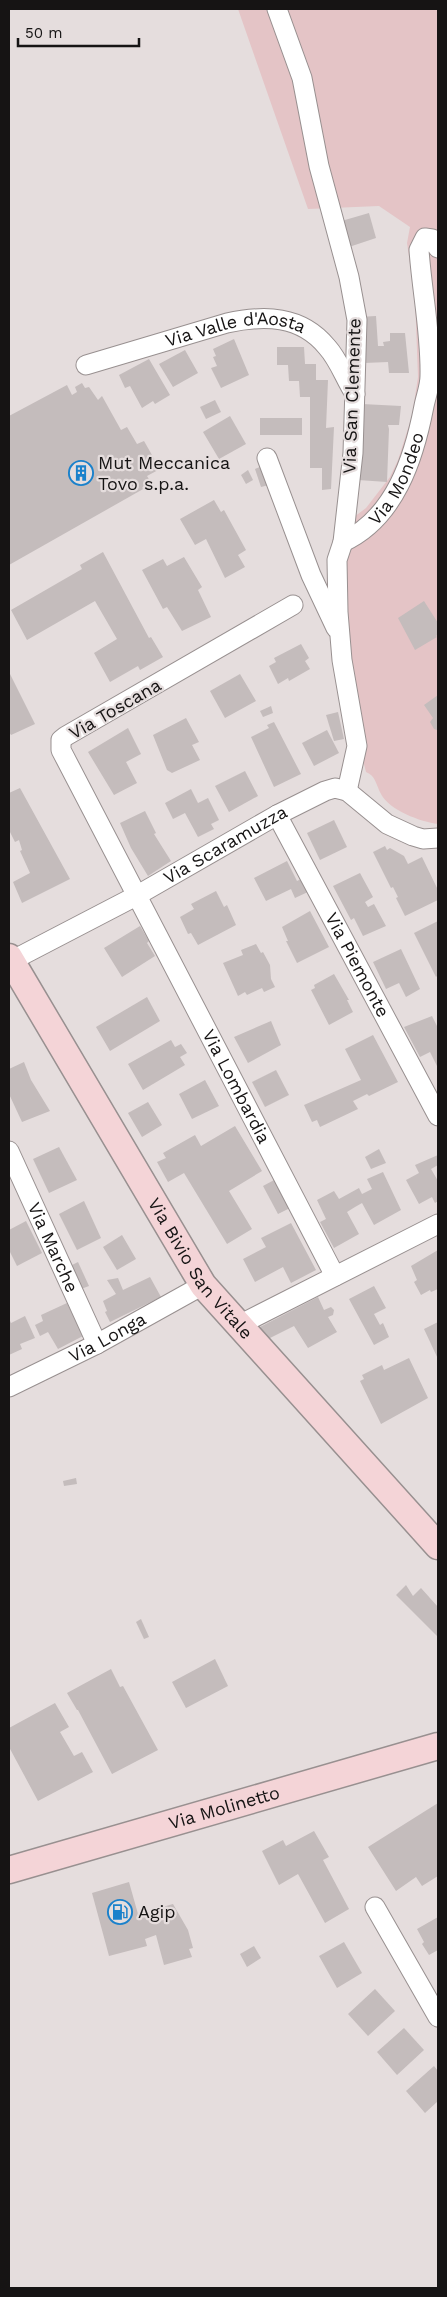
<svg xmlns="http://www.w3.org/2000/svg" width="447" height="2297" viewBox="0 0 447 2297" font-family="'Work Sans',sans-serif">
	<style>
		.green { fill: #e4c4c6 }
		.building { fill: #c4bcbc }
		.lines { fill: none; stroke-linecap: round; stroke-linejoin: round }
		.minor-casing { stroke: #989090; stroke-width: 21 }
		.secondary-casing { stroke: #989090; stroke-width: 29 }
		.minor { stroke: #fff; stroke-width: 19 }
		.secondary { stroke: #f4d4d7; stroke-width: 26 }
		.labels { text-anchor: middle; stroke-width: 4.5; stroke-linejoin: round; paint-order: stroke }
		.street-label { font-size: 18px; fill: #161414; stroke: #e5dddd }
		.poi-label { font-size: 18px; fill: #161414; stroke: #e5dddd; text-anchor: start }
	</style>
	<rect width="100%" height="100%" fill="#e5dddd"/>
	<!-- green -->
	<path class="green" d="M238,9h200v815c-17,-2 -49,-14 -57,-30 -5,-9 -5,-18 -15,-22l-17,-68 -10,-133 15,-54 12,-9 24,-31 8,-17 14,-44 6,-39 -3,-79 -8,-55 3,-16 -31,-21 -71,3z"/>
	<!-- building -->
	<g class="building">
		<path d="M369,213l7,25 -30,10 -8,-26z"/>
		<path d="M376,316l2,30h6l-1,-4 7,-1v-8h15l4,40h-20l-1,-11 -24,1 -5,-46z"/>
		<path d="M234,339l15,36 -28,13 -10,-20 6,-2 -4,-9 3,-1 -3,-7z"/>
		<path d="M277,347h27l1,17h11v16h12l-2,48 8,-1 -3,62 -9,1v-22h-12v-71h-10l-1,-16h-10l-1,-16h-11z"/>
		<path d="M185,350l13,23 -25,14 -14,-23z"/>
		<path d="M149,359l21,36 -15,9 -2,-3 -11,7 -12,-22 -5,2 -6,-13z"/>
		<path d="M82,383l3,5 4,-1 9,13 4,-4 19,34 6,-3 10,17 7,-3 16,28 -13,7 5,8 -143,81v-149l58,-31 5,10 5,-3 -2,-5z"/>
		<path d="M215,400l6,12 -15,7 -6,-12z"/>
		<path d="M362,404l39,2 -2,19h-11l1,4 -2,53 -29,-2z"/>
		<path d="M230,416l16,28 -27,15 -16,-27z"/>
		<rect x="260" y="418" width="42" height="17"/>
		<path d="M262,466l7,19 -8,2 -6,-18z"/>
		<path d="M248,470l5,10 -7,4 -5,-9z"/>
		<path d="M214,500l7,12 3,-2 22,40 -8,5 7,12 -20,11 -19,-39 -11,6 -15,-26z"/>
		<path d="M103,552l46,86 2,-1 12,20 -23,13 -2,-4 -28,16 -16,-29 23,-14 -22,-38 -68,39 -16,-30 71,-41 -2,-4z"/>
		<path d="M184,557l18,30 -4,3 13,27 -29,14 -15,-24 -4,2 -21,-39 21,-11 4,7z"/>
		<path d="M424,601l14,22v11l-2,2 1,1 -22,13 -17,-32z"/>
		<path d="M301,644l8,14 -4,3 5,8 -21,12 -1,-3 -10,6 -9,-18 7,-4 -2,-4z"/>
		<path d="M9,672l26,52 -24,11 -2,-3z"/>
		<path d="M240,674l16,27 -31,17 -15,-27z"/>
		<path d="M438,695v34l-1,1 -3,-1 -4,-7 3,-4 -9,-13z"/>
		<path d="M271,706l2,7 -10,4 -3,-6z"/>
		<path d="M338,712l6,27 -10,2 -8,-26z"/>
		<path d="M186,718l13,24 -7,3 8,15 -28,13 -5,-3 -14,-35z"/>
		<path d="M274,722l27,52 -27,13 -23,-50 18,-9 -2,-3z"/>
		<path d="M128,728l13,26 -15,8 11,21 -23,12 -26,-43z"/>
		<path d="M327,730l12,23 -25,13 -12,-23z"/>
		<path d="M245,771l13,25 -29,16 -14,-26z"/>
		<path d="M20,788l50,91 -48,24 -9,-21 17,-9 -10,-22 2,-1 -3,-10 -4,2 -6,-12v-37z"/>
		<path d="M191,789l7,14 10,-5 11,22 -8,4 3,5 -16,8 -13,-24 -12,6 -8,-16z"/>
		<path d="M145,811l11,22 -2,1 17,27 -23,15 -17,-28 -11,-25z"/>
		<path d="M334,820l13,27 -27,13 -13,-27z"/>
		<path d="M385,846l2,4 3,-2 14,8 4,8 14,-7 16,33v10l-33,16 -9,-18 2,-1 -5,-10 -2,1 -18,-36z"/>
		<path d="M287,861l10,20 6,-3 7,13 -15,7 -4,-9 -25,12 -12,-23z"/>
		<path d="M360,873l13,24 -8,5 3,5 6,-3 12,22 -23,10 -9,-18 -3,2 -18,-34z"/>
		<path d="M216,891l8,16 3,-2 9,20 -38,20 -7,-12 -3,1 -8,-17 14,-8 -3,-5z"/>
		<path d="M310,911l19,36 -32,16 -11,-22h2l-6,-14z"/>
		<path d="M438,921v54l-2,2 -22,-44z"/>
		<path d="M140,926l9,15 -2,2 8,13 -33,21 -18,-29z"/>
		<path d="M256,944l5,9 2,-1 7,13 1,14 4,8 -11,5 -2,-4 -15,7 -2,-3 -7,4 -15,-33 20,-8 -2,-5z"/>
		<path d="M401,949l19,40 -14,8 -7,-14 -13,6 -13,-27z"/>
		<path d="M334,974l15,26h-2l6,12 -24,13 -18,-35 4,-2 -1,-3z"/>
		<path d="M147,997l13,24 -50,30 -14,-24z"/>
		<path d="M432,1016l6,12v40l-8,-16 -10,5 -16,-30z"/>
		<path d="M271,1021l10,24 -33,18 -14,-26z"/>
		<path d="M373,1035l25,47 -29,14 -2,-2 -14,7 5,8 -38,18 -3,-7 -5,2 -8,-17 57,-25 -16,-31z"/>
		<path d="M171,1040l4,7 6,-3 6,9 -7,4 5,8 -42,25 -15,-26z"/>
		<path d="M24,1062l7,18 19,31 -28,11 -13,-28v-25z"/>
		<path d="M276,1070l13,25 -24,12 -13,-25z"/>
		<path d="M205,1080l14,26 -27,13 -13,-25z"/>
		<path d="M148,1102l14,23 -20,12 -14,-24z"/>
		<path d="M235,1126l27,45 -33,20 23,38 -25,15 -43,-71 -16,9 -11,-20 9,-4 -3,-5 32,-18 6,11z"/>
		<path d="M59,1147l18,33 -28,13 -16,-34z"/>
		<path d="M379,1149l7,14 -15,6 -6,-12z"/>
		<path d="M438,1155v10l-7,4 7,12v20l-3,2 -3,-6 -13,7 -13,-24 13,-7 -4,-8z"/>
		<path d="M383,1172l18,38 -27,15 -12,-22 -7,4 -8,5 12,22 -25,14 -14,-26 6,-3 -9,-19 17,-9 5,8 20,-11 3,6 10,-5 -5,-10z"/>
		<path d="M276,1179l16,28 -14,7 -15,-28z"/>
		<path d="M84,1201l17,37 -24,12 -18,-36z"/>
		<path d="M26,1221l16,32 -25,13 -8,-16v-20z"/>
		<path d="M291,1223l25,47 -25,13 -8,-16 -28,15 -12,-23 23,-12 -5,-9z"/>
		<path d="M122,1235l14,24 -19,11 -14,-23z"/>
		<path d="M438,1250v39l-7,3 -1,-2 -9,5 -7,-13 3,-2 -6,-14z"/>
		<path d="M78,1262l11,24 -8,3 -11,-23z"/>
		<path d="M150,1277l11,20 -51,25 -5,-10 2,-1 -4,-10 13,-7 -9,-14 11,-2 5,12z"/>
		<path d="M374,1286l12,22 -12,6 6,11 3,-2 6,14 -15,8 -25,-46z"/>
		<path d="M318,1297l6,13 7,-3 3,3 -1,5 -5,2 9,15 -29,16 -14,-22 -28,14 -6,-13z"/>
		<path d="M67,1303l16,33 -25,13 -10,-17 -8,4 -5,-11 8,-4 -2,-6z"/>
		<path d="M25,1316l10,22 -15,6 2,5 -13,6v-36l2,4z"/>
		<path d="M438,1322v37l-14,-30z"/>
		<path d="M409,1358l19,40 -47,26 -21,-43 4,-2 -2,-4 20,-10 2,5z"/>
		<path d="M76,1478l1,6 -13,2 -1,-5z"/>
		<path d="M406,1585l7,11 8,-8 17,19v30l-42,-42z"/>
		<path d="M141,1619l8,18 -5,2 -8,-17z"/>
		<path d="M215,1659l13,27 -42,22 -14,-26z"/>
		<path d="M111,1669l9,18 3,-1 35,64 -46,24 -34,-64h-1l-10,-17z"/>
		<path d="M55,1703l14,24 -9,5 14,24 8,-4 11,20 -55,29 -29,-54v-19z"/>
		<path d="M438,1803v73l-16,10 -6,-9 -20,14 -28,-44z"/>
		<path d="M314,1831l15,26 -6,3 26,49 -24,14 -27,-49 -19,11 -17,-34 21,-11 3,6z"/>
		<path d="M129,1882l9,32 35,-10 15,26 5,18 -4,1 3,8 -28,8 -8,-30 -11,4 2,7 -38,10 -17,-63z"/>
		<path d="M438,1917v33l-9,5 -7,-11 2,-2 -7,-13z"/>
		<path d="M344,1942l18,31 -25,15 -18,-32z"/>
		<path d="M254,1946l7,12 -14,9 -7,-13z"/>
		<path d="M375,1989l20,22 -27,25 -20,-22z"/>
		<path d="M404,2028l20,22 -27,25 -20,-23z"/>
		<path d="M434,2066l4,5v30l-13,12 -19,-22z"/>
	</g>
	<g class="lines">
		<defs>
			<g id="minor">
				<path d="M277,9l25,69 17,88 30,111 8,43 -4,133 -10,89 -6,18 1,52 4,48 15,86 -10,45"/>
				<path id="s1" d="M86,365l141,-42c37,-8 74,-8 100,24 12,13 18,32 28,47"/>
				<path d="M267,458l44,117 25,53"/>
				<path id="s2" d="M343,542c52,-24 71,-84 81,-136 2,-10 6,-20 6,-30 1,-42 -8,-84 -11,-126l6,-12 7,1 6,9"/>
				<path id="s3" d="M293,605l-227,131 -5,4v10l274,526"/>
				<path id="s4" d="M277,815l161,301"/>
				<path id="s5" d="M11,961l125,-65 141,-81 48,-24 10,-3 12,3 40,33 26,12 10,3 15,-1"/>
				<path id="s6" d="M9,1151l88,193"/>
				<path d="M239,1325l199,-101"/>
				<path id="s7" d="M9,1387l88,-43 106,-59"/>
				<path d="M375,1907l63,110"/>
			</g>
			<g id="secondary">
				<path id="s8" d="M9,957l194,328 235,261"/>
				<path id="s9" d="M9,1870l429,-124"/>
			</g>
		</defs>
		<!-- minor casing -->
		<use href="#minor" class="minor-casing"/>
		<!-- secondary casing -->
		<use href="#secondary" class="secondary-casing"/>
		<!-- minor -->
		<use href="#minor" class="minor"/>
		<!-- secondary -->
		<use href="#secondary" class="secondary"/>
	</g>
	<!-- icons -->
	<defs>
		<symbol id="building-ring" viewBox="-11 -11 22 22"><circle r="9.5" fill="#e5dddd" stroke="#1a81cb" stroke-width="1.5"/><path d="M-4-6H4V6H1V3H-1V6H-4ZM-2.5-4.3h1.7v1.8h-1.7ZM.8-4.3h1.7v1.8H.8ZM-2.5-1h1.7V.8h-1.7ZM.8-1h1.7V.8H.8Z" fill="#1a81cb"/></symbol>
		<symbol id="fuel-ring" viewBox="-11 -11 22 22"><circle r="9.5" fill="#e5dddd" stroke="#1a81cb" stroke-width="1.5"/><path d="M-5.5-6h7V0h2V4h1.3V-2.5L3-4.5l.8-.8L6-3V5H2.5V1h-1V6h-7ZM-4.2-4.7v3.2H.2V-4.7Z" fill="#1a81cb"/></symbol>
	</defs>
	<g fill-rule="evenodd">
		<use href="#building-ring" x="67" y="459" width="28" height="28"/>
		<use href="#fuel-ring" x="106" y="1898" width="28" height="28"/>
	</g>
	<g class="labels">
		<!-- street labels -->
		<g class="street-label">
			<text dy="6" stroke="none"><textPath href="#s1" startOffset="155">Via Valle d'Aosta</textPath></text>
			<text transform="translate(352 396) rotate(-88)" y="6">Via San Clemente</text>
			<text dy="6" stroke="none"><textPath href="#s2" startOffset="86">Via Mondeo</textPath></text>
			<text transform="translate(115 709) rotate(-30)" y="6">Via Toscana</text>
			<text dy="6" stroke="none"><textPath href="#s5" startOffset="244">Via Scaramuzza</textPath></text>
			<text dy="6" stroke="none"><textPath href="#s4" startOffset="170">Via Piemonte</textPath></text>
			<text dy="6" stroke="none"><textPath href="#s3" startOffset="658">Via Lombardia</textPath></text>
			<text dy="6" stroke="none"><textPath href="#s6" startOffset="106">Via Marche</textPath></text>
			<text dy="6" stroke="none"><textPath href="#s8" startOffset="366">Via Bivio San Vitale</textPath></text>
			<text dy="6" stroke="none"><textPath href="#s7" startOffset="110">Via Longa</textPath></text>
			<text dy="6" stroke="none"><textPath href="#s9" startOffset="224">Via Molinetto</textPath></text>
		</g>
		<!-- poi labels -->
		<g class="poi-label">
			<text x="98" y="469">Mut Meccanica<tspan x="98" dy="21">Tovo s.p.a.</tspan></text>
			<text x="138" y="1918">Agip</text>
		</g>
	</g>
	<!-- border -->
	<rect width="447" height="2297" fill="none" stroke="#161414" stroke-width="20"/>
	<!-- scale -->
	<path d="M18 38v8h121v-8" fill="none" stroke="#161414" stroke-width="2.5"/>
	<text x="25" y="38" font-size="15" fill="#161414" stroke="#e5dddd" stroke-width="4" paint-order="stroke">50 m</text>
</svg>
